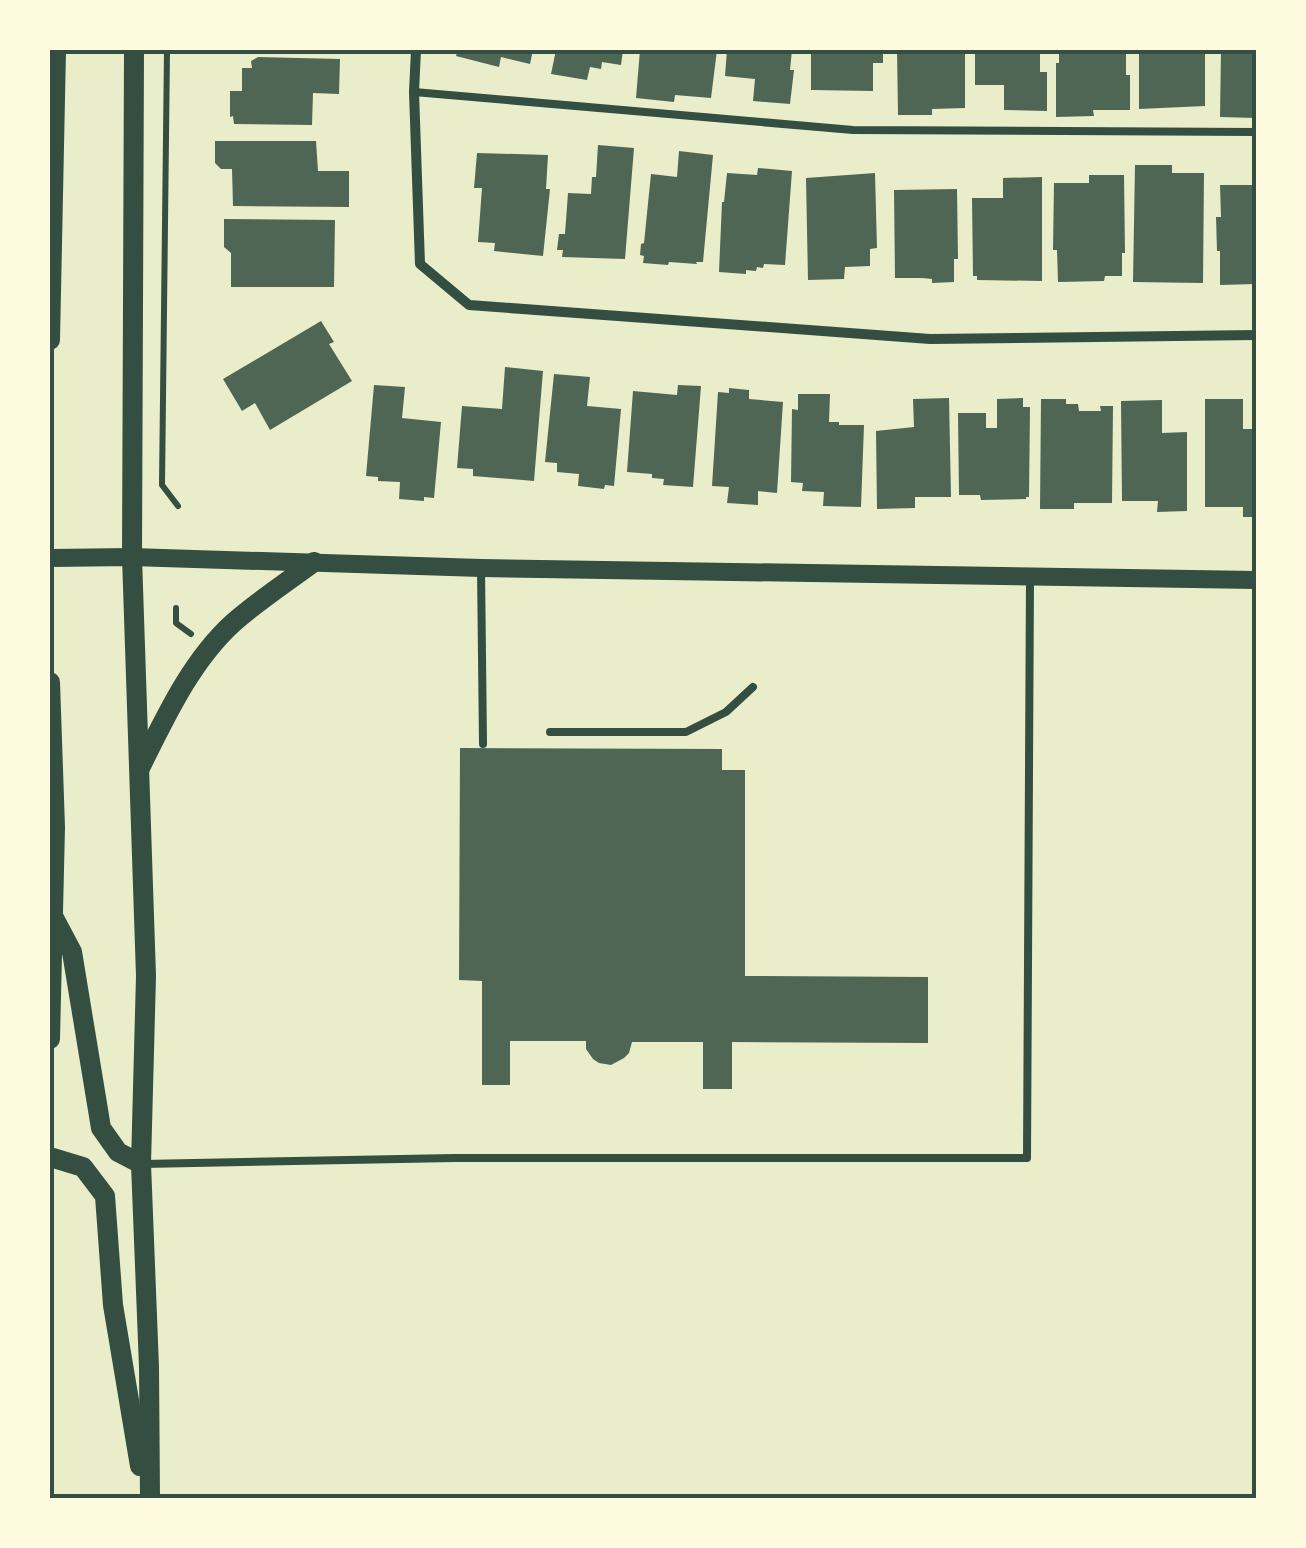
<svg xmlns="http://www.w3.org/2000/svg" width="1306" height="1548" viewBox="0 0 1306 1548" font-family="'Zilla Slab',serif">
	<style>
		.building { fill: #4f6655 }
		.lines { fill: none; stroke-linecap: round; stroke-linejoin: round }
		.path { stroke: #344e41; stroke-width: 6 }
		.service { stroke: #344e41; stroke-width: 8 }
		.minor { stroke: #344e41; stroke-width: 10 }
		.tertiary { stroke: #344e41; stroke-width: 18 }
		.secondary { stroke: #344e41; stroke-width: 20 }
		.neatline { fill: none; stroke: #344e41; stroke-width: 4 }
	</style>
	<rect width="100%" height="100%" fill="#e9edc9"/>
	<!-- building -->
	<g class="building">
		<path d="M458,50h75l-3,14 -29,-7 -2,10 -43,-11z"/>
		<path d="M556,50h67l-2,15 -19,-3 -1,7 -11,-2 -3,13 -36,-6z"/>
		<path d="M640,50h77l-6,48 -36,-3 -1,7 -38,-4z"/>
		<path d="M727,50h65l-2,20h4l-4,34 -37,-3 2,-22 -30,-3z"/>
		<path d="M811,50h72v13h-10v28l-62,-1z"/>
		<path d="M897,50h68v58l-33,1v6h-34z"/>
		<path d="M975,50h65v22h7v39l-43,-1v-25h-29z"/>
		<path d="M1059,50h67v25h4v35h-37l1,6 -38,1v-54h3z"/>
		<path d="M1139,50h66v56l-66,3z"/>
		<path d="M1221,50h35v68l-36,-1z"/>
		<path d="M258,57l82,2 -1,35 -26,-1 -1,32 -78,-1 -1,-8 -3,1v-26h12v-23h10l-1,-7z"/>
		<path d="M215,141h101l2,30h31v36l-116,-1 -1,-37h-11l-6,-6z"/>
		<path d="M598,145l36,3 -9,111 -63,-2 1,-7h-6l2,-16h6l3,-41 23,1 1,-17h4z"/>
		<path d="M679,151l34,4 -10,107h-7l1,2 -28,-2 -1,3 -25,-2 1,-7 -4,-1 1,-11 3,-1 7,-69 26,3z"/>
		<path d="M477,153l71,2 -2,34h4l-7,67 -49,-5 1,-8 -17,-1 4,-54h-8z"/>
		<path d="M1135,165h37v8h32l-1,110 -70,-1z"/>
		<path d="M758,168l34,3 -7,94 -21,-1 -1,4 -6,-1 -1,4 -10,-1v4l-27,-2 3,-70h2l3,-29 30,2z"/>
		<path d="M875,173l2,75 -7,1v17l-25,1 -1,12 -36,1 -2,-102z"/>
		<path d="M1089,175h35l1,78h-3v23h-17l-1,5 -46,1 -1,-32h-4l1,-67h35z"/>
		<path d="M1042,177v104l-65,-1v-4h-4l-1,-78h31v-20z"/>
		<path d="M1220,185h36v99l-36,1v-34h-3l-1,-34h5z"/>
		<path d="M957,189l1,70h-4v23l-22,1v-4l-10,-1h-27l-1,-88z"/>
		<path d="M224,219l111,1 -1,67h-103v-34l-7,-6z"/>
		<path d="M321,321l13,21 -5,2 23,37 -82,49 -15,-27 -13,8 -19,-32z"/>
		<path d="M505,367l38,4 -9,110 -61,-5v-7l-16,-1 5,-62 40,3z"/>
		<path d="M554,374l36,3 -3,29 34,3 -7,77 -9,-1 -1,4 -26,-3 1,-12 -22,-2v-9l-12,-1z"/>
		<path d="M374,385l31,2 -3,31 39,4 -7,76 -10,-1v4l-25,-2 1,-17 -22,-1v-4l-12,-1z"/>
		<path d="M678,385l23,1 -8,101 -30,-2 1,-6 -12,-1v-4l-25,-2 6,-81 44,4z"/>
		<path d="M729,388l20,2v9l34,3 -6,91 -19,-2v14l-31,-2 2,-16 -17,-1 6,-94 11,1z"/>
		<path d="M798,394h32l-1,28h10v3h25l-3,82 -38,-1 1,-14 -22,-1 1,-8 -12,-1 1,-73 6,1z"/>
		<path d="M949,398l2,99h-36v11l-38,1 -1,-78 38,-4 -1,-28z"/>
		<path d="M1023,398v9h7l-1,90h-3v2l-45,1 -1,-5h-21l-1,-82h28v15h11v-29z"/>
		<path d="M1041,399h25v5h12l1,7h22l-1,-5h13l-1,97h-38v6h-34z"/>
		<path d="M1205,399h38v30h13v88h-13v-10h-38z"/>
		<path d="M1162,400v33l25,-1v79l-30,1 1,-11h-36l-1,-100z"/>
		<path d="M460,748l262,1v21h23v206l183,1v66l-196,-1v47h-29v-47h-71l-3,11 -5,5 -13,7 -12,-2 -6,-4 -7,-10v-8h-76v44h-28v-104l-23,-1z"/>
	</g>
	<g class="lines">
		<!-- path -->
		<g class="path">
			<path d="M167,50l-5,435 16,21"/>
			<path d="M176,608v15l15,11"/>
		</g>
		<!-- service -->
		<g class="service">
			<path d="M414,92l439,38 403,2"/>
			<path d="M481,568l2,176"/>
			<path d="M550,732h136l40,-20 27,-25"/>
			<path d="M143,1164l311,-6h573l3,-582"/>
		</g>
		<!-- minor -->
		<path class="minor" d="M416,50l-2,42 6,172 49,41 461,34 326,-4"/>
		<!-- tertiary -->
		<path class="tertiary" d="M50,558l82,-1 349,11 775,12"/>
		<!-- secondary -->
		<g class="secondary">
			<path d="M134,50l-2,507 14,419 -5,188 8,203 1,131"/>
			<path d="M50,340l6,-290"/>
			<path d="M50,682l5,145 -5,212"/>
			<path d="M140,768c25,-50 51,-107 93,-145 25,-22 54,-41 81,-61"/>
			<path d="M54,918l18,34 29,176 17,24 23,12"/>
			<path d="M50,1157l33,10 22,29 8,109 27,161"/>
		</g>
	</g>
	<!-- border -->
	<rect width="1306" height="1548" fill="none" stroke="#fefae0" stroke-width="105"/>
	<rect x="52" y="52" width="1202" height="1444" class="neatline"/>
</svg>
